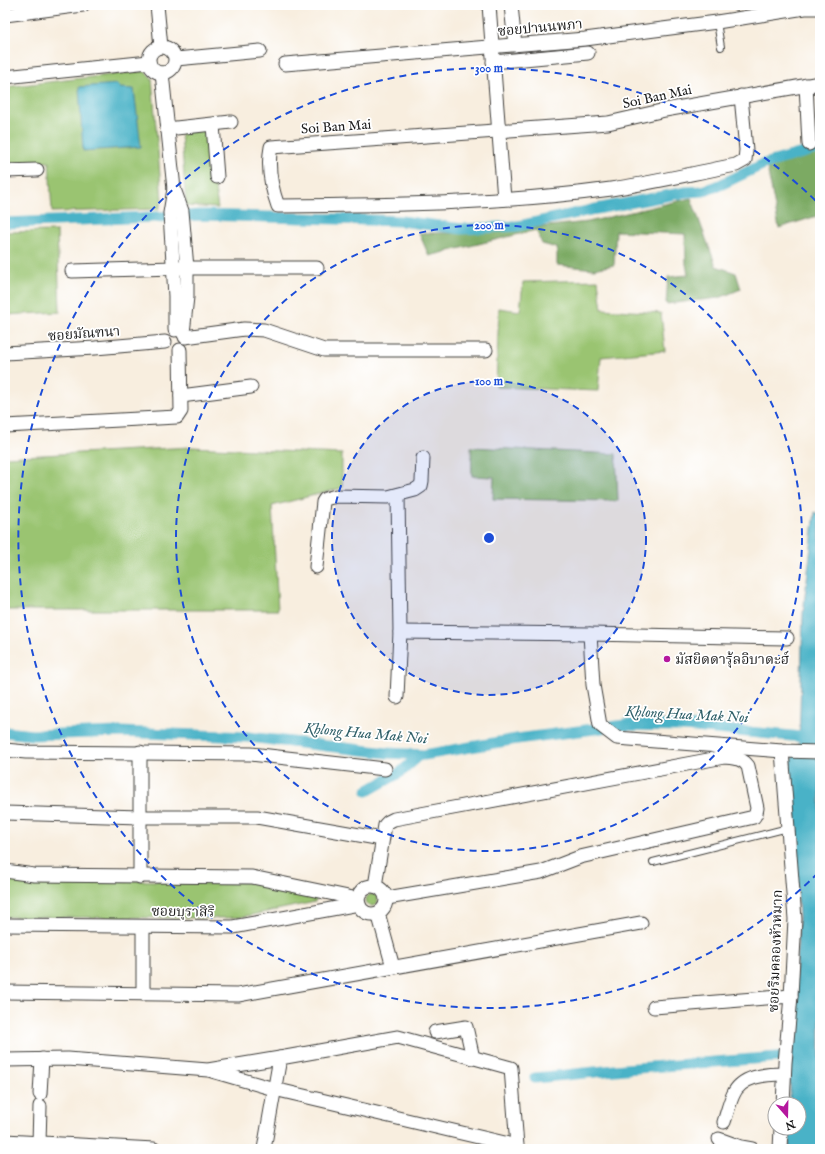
<svg xmlns="http://www.w3.org/2000/svg" width="825" height="1154" viewBox="0 0 825 1154" font-family="'IM FELL English','Noto Serif Thai',serif">
	<style>
		.green { fill: #9ac471; stroke: #5b7046 }
		.forest { fill: #7baa63; stroke: #4c6340 }
		.water { fill: #48b2c7; stroke: #326772 }
		.lines { fill: none; stroke-linecap: round; stroke-linejoin: round }
		.canal { stroke: #48b2c7; stroke-width: 11 }
		.lane-casing { stroke: #3d3c39; stroke-width: 8 }
		.street-casing { stroke: #3d3c39; stroke-width: 15 }
		.lane { stroke: #fff; stroke-width: 6 }
		.street { stroke: #fff; stroke-width: 13 }
		.ring { fill: none; stroke: #1d4ed8; stroke-width: 2; stroke-dasharray: 7 5 }
		.poi-dot { fill: #b5179e; stroke: #fff; stroke-width: 1.5 }
		.labels { text-anchor: middle; stroke-width: 3.5; stroke-linejoin: round; paint-order: stroke }
		.street-label { font-size: 14px; fill: #1c1c1c; stroke: #fff }
		.poi-label { font-size: 14px; fill: #1c1c1c; stroke: #fff; text-anchor: start }
		.water-label { font-size: 15px; font-style: italic; fill: #306069; stroke: #fff }
		.centre { fill: #1d4ed8; stroke: #fff; stroke-width: 2 }
		.ring-label { font-size: 12px; text-anchor: middle; font-weight: bold; fill: #1d4ed8; stroke: #fff; stroke-width: 3.5; stroke-linejoin: round; paint-order: stroke }
	</style>
	<rect width="100%" height="100%" fill="#fff"/>
	<filter id="ink" filterUnits="userSpaceOnUse"><feTurbulence type="fractalNoise" baseFrequency=".025" numOctaves="2"/><feDisplacementMap in="SourceGraphic" scale="8" xChannelSelector="R" yChannelSelector="G"/><feConvolveMatrix kernelMatrix="1 2 1 2 8 2 1 2 1" color-interpolation-filters="sRGB"/></filter>
	<filter id="wash" filterUnits="userSpaceOnUse"><feTurbulence type="fractalNoise" baseFrequency=".012" numOctaves="4" result="noise"/><feDisplacementMap in="SourceGraphic" scale="16" xChannelSelector="R" yChannelSelector="G"/><feGaussianBlur stdDeviation="0.9" result="paint"/><feColorMatrix in="noise" values="0 0 0 0 0 0 0 0 0 0 0 0 0 0 0 0 0 1.4 0 .05"/><feComposite in="paint" operator="in"/></filter>
	<g filter="url(#wash)">
		<rect width="100%" height="100%" fill="#f8eedf"/>
		<!-- green -->
		<g class="green">
			<path d="M144,71l8,7 10,122 -3,9 -107,3 -3,-50 -44,1v-76z"/>
			<path d="M206,129l12,79 -32,-2 -5,-73z"/>
			<path d="M57,231l3,81 -55,3v-83z"/>
			<path d="M598,280l4,29 59,4 4,38 -64,6 -3,34 -102,-4 3,-79 21,3 3,-29z"/>
			<path d="M191,447l151,7v34l-70,18 6,104h-273v-153z"/>
			<path d="M471,447l145,7 2,47 -125,-2 1,-22 -22,-1z"/>
			<path d="M5,879l242,3 68,13 2,4 -2,3 -73,15 -15,1 -222,-1z"/>
			<circle cx="372" cy="900" r="6"/>
		</g>
		<!-- forest -->
		<g class="forest">
			<path d="M820,153v62l-41,13 -12,-61z"/>
			<path d="M691,198l25,68 20,7 5,16 -22,9 -53,6 2,-27 20,-2 -2,-11 -1,-30 -69,-3 -2,34 -20,4 -37,-4v-17l-15,-4 -6,-14 -107,26 -10,-23h37l73,-5 59,-6z"/>
		</g>
		<!-- water -->
		<g class="water">
			<path d="M117,84l3,4 14,1 7,58 -58,4 -4,-64z"/>
			<path d="M815,512l5,3v634h-30v-21h9v-24h-9v-38l9,-148 -9,-154 9,-22 4,-129z"/>
		</g>
		<g class="lines">
			<!-- canal -->
			<g class="canal">
				<path d="M5,223l198,-8 198,6 61,8 56,-3 73,-16 95,-18 17,-1 17,-6 44,-21 56,-16"/>
				<path d="M5,732l27,3 88,-3 128,5 140,16 36,2 93,-16 108,-14 59,1 130,12"/>
				<path d="M367,791l34,-19 19,-17"/>
				<path d="M535,1078l90,-9 152,-12"/>
			</g>
		</g>
	</g>
	<g filter="url(#ink)">
		<g class="lines">
			<defs>
				<g id="lane">
					<path d="M717,22l4,25"/>
					<path d="M653,862l135,-34"/>
				</g>
				<g id="street">
					<path d="M157,5l4,42"/>
					<path d="M489,5l15,194"/>
					<path d="M511,5l4,40"/>
					<path d="M5,15l78,-10"/>
					<circle cx="162" cy="60" r="13"/>
					<path d="M176,59l84,-8"/>
					<path d="M493,62l95,-9"/>
					<path d="M285,64l300,-25 132,-17 88,-14h15"/>
					<path d="M162,73l12,116 -4,24 5,83v34"/>
					<path d="M5,77l144,-15"/>
					<path d="M806,85l3,59"/>
					<path d="M741,96l5,54 -1,10 -9,5c-42,8 -83,18 -125,24 -110,15 -222,16 -333,17 -7,-19 -11,-39 -7,-59l337,-24 57,-13 155,-27"/>
					<path d="M213,125l4,52"/>
					<path d="M167,129l64,-7"/>
					<path d="M5,171l32,-1"/>
					<path d="M174,189l8,22 5,57v29l-4,36"/>
					<path d="M72,271l102,-3h143"/>
					<path d="M185,337l59,-8 20,1 60,20h162"/>
					<path d="M5,353l90,-5 70,-6"/>
					<path d="M181,396l70,-9"/>
					<path d="M5,426l172,-9 4,-6 -1,-61"/>
					<path d="M316,567l7,-65 2,-3 11,-3 52,1 27,-7 6,-4 1,-5 1,-23"/>
					<path d="M400,632l190,2 197,4"/>
					<path d="M590,634l3,51 7,40 17,13 165,13 38,1"/>
					<path d="M397,697l3,-65 -2,-137"/>
					<path d="M5,750l21,2 225,2 134,15"/>
					<path d="M782,751l13,168 -4,77 -6,67 -2,41"/>
					<path d="M5,813l135,4h117l125,22"/>
					<path d="M5,871l29,4 218,2 106,22"/>
					<path d="M140,877v-125"/>
					<circle cx="372" cy="900" r="14"/>
					<path d="M375,886l10,-61 3,-3 6,-3 330,-62c10,1 18,1 24,9l9,42 -1,5 -2,4 -174,40 -39,15 -154,26"/>
					<path d="M378,913l15,54"/>
					<path d="M5,925l228,2 126,-23"/>
					<path d="M143,927v67"/>
					<path d="M5,992l233,3 403,-72"/>
					<path d="M654,1007l137,-11"/>
					<path d="M435,1032l31,-5 7,31"/>
					<path d="M280,1058l118,-21 113,31 6,78"/>
					<path d="M5,1060l63,-1 140,11 72,-12 -16,91"/>
					<path d="M212,1071l62,18 243,57v3"/>
					<path d="M40,1094l2,-35"/>
					<path d="M724,1122c3,-9 5,-18 9,-27 8,-19 32,-21 51,-21"/>
					<path d="M719,1139l22,8 11,2"/>
					<path d="M5,1141l149,8"/>
					<path d="M39,1143l1,-37"/>
					<path d="M780,1149l1,-21"/>
				</g>
			</defs>
			<!-- lane casing -->
			<use href="#lane" class="lane-casing"/>
			<!-- street casing -->
			<use href="#street" class="street-casing"/>
			<!-- lane -->
			<use href="#lane" class="lane"/>
			<!-- street -->
			<use href="#street" class="street"/>
		</g>
	</g>
	<!-- distance rings -->
	<circle cx="489" cy="538" r="157" fill="#1d4ed8" fill-opacity=".12"/>
	<g class="ring">
		<circle cx="489" cy="538" r="157"/>
		<circle cx="489" cy="538" r="313"/>
		<path d="M818 873A470 470 0 1 1 818 203"/>
	</g>
	<!-- markers -->
	<circle class="poi-dot" cx="667" cy="659" r="4"/>
	<g class="labels">
		<!-- street labels -->
		<g class="street-label">
			<text transform="translate(540 27) rotate(-5)" y="5">ซอยปานนพภา</text>
			<text transform="translate(657 96) rotate(-12)" y="5">Soi Ban Mai</text>
			<text transform="translate(336 126) rotate(-4)" y="5">Soi Ban Mai</text>
			<text transform="translate(84 333) rotate(-4)" y="5">ซอยมัณฑนา</text>
			<text transform="translate(183 911) rotate(1)" y="5">ซอยบุราสิริ</text>
			<text transform="translate(775 951) rotate(-88)" y="5">ซอยริมคลองหัวหมาก</text>
		</g>
		<!-- poi labels -->
		<g class="poi-label">
			<text x="675" y="664">มัสยิดดารุ้ลอิบาดะฮ์</text>
		</g>
		<!-- water labels -->
		<g class="water-label">
			<text transform="translate(687 714) rotate(3)" y="5">Khlong Hua Mak Noi</text>
			<text transform="translate(366 733) rotate(5)" y="5">Khlong Hua Mak Noi</text>
		</g>
	</g>
	<circle cx="489" cy="538" r="6" class="centre"/>
	<g class="ring-label">
		<text x="489" y="72">300 m</text>
		<text x="489" y="229">200 m</text>
		<text x="489" y="385">100 m</text>
	</g>
	<!-- margin -->
	<rect width="825" height="1154" fill="none" stroke="#fff" stroke-width="20"/>
	<!-- north arrow -->
	<g transform="translate(787 1116) rotate(160)"><circle r="19" fill="#ffffff" stroke="#a4a4a4"/>
	<path d="M0-3L7 15L0 10L-7 15Z" fill="#b5179e"/>
	<text y="-6" font-size="11" font-weight="bold" text-anchor="middle" fill="#1c1c1c">N</text>
	</g>
</svg>
